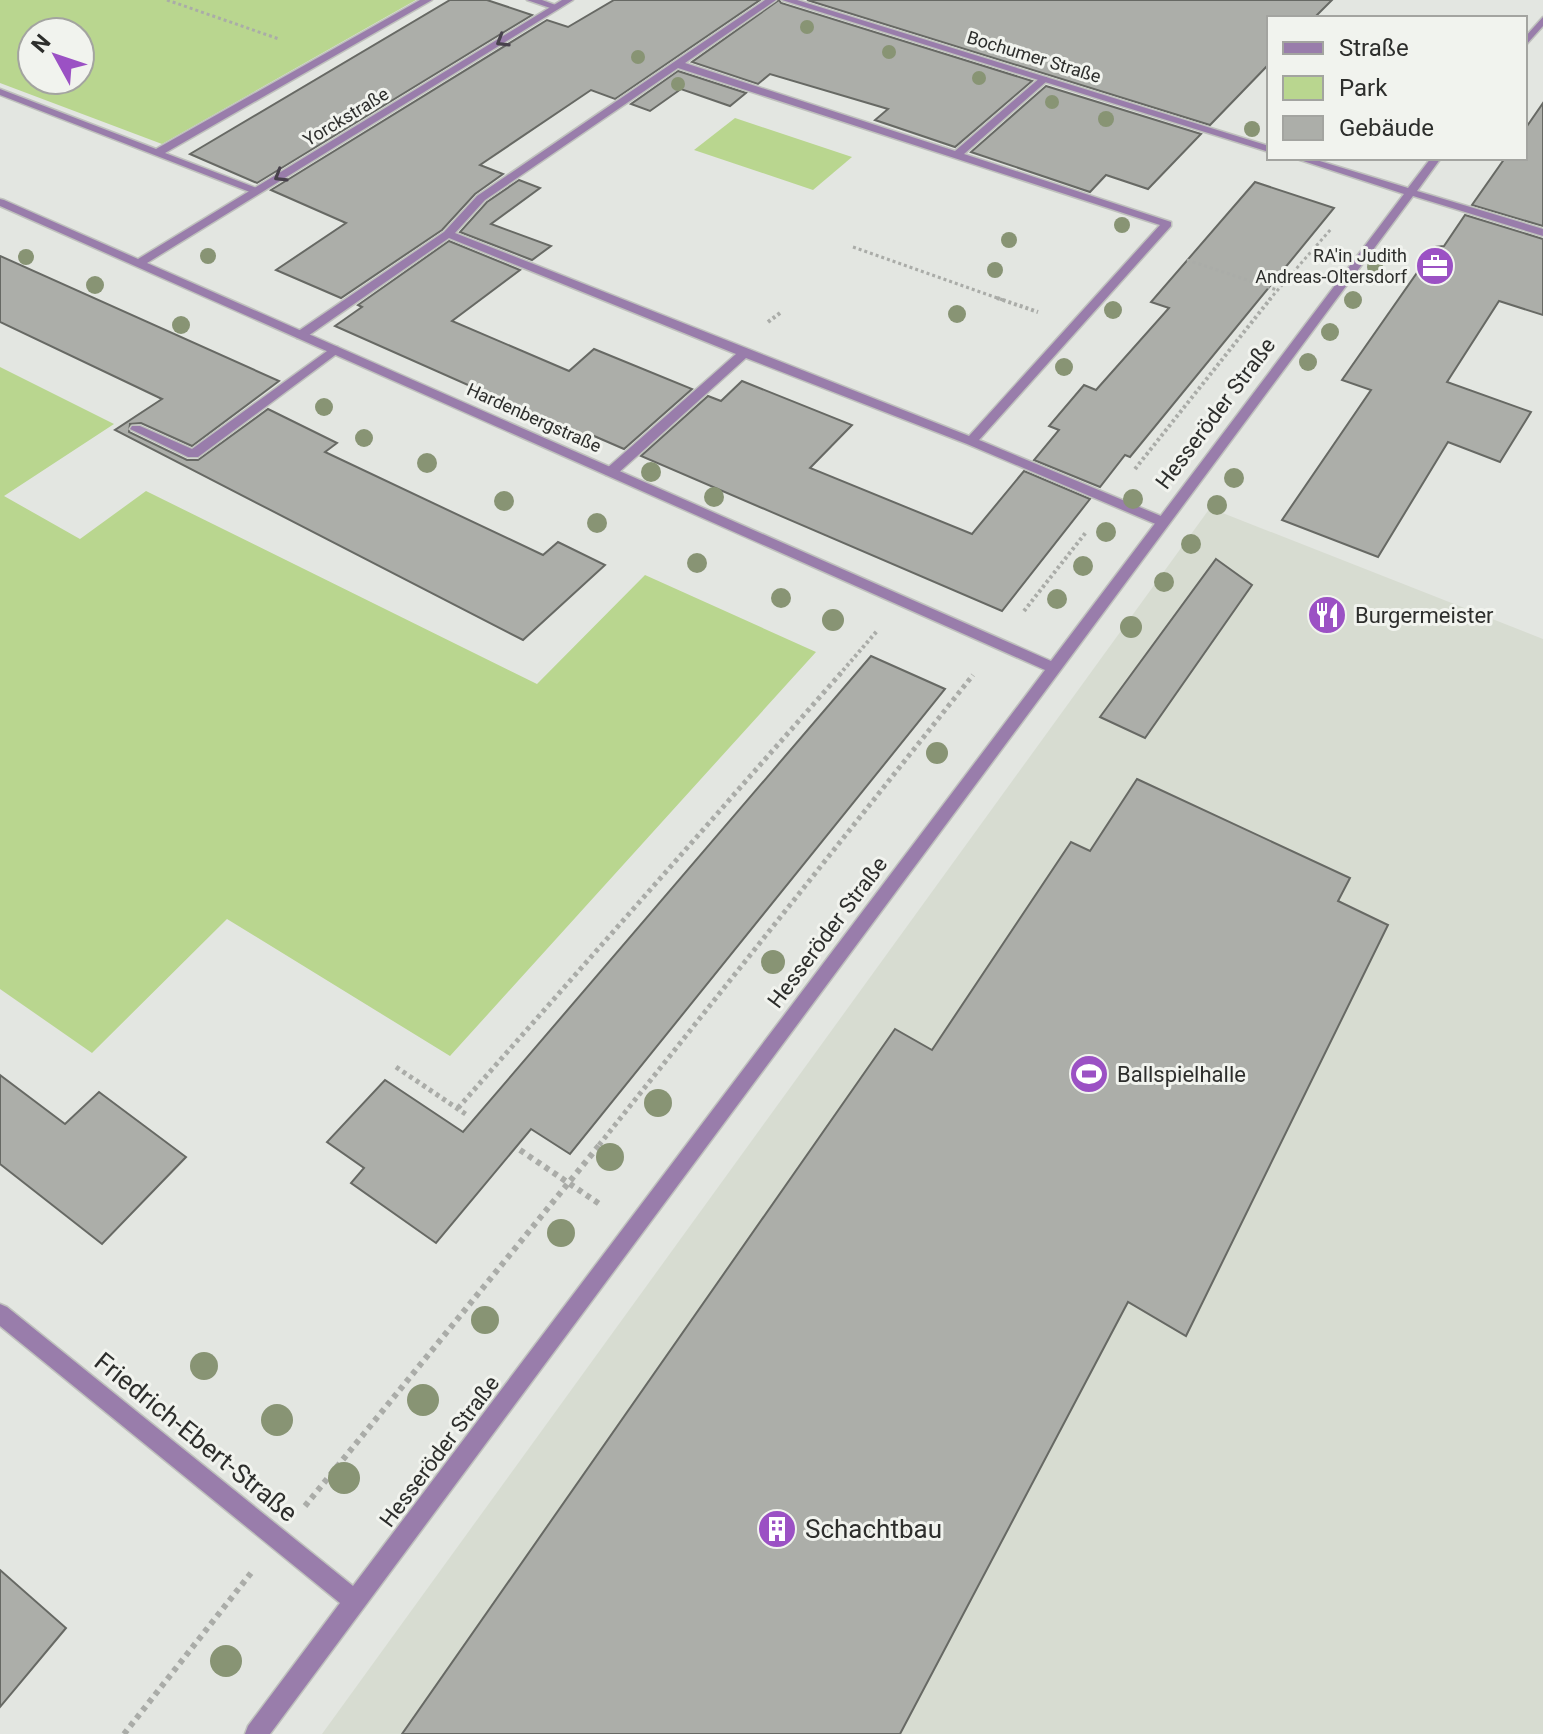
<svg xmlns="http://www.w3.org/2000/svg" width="1543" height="1734" viewBox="0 0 1543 1734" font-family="Roboto,sans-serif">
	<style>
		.built { fill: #d7dcd1 }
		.green { fill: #b9d68f; fill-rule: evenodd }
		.building { fill: #acaea9; stroke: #676964; stroke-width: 2 }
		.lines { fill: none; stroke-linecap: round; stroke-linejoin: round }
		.service-casing { stroke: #bfc1bd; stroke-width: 3 }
		.minor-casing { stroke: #bfc1bd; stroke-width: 3 }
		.path-far3 { stroke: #aaaca8; stroke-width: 3; stroke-dasharray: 3 3; stroke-linecap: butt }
		.path-far2 { stroke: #aaaca8; stroke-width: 4; stroke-dasharray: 3 3; stroke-linecap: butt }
		.path-far1 { stroke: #aaaca8; stroke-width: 5; stroke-dasharray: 4 4; stroke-linecap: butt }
		.path { stroke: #aaaca8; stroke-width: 6; stroke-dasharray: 5 5; stroke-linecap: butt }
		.service { fill: #997dab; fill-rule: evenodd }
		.minor { fill: #997dab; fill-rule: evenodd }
		.tree { fill: #889474 }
		.oneway { stroke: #48424c }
		.labels { text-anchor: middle; stroke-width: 6; stroke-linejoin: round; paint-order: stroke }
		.far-street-label { font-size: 18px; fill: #2d2e2c; stroke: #f1f3ee }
		.far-poi-label { font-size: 18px; fill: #2d2e2c; stroke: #f1f3ee; text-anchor: end }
		.street-label { font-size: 22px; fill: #2d2e2c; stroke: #f1f3ee }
		.poi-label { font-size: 22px; fill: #2d2e2c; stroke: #f1f3ee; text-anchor: start }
		.near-street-label { font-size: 26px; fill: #2d2e2c; stroke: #f1f3ee }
		.near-poi-label { font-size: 26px; fill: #2d2e2c; stroke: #f1f3ee; text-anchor: start }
	</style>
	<rect width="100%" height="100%" fill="#e3e6e1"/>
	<!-- built -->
	<path class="built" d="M1210,508l333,131v1095h-1221z"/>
	<!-- green -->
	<g class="green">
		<path d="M0,0h416l-254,144 -162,-61zM32,32h48v48h-48z"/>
		<path d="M735,118l117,39 -39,33 -119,-40z"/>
		<path d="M0,367l114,57 -110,72 76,43 66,-48 391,193 108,-109 171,77 -366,404 -223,-137 -135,134 -92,-64z"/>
	</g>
	<!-- building -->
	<g class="building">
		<path d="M450,0h37l45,15 -275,168 -67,-29z"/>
		<path d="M614,0h146l-145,99 -24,-9 -111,75 23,9 -28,20 -33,36 -101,68 -65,-28 70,-47 -75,-33 276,-170 21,7z"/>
		<path d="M779,0l2,3 251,78 -77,66 -80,-27 13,-11 -118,-35 -12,10 -66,-22z"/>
		<path d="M807,0h525l-18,18h-45v46l-59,61z"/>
		<path d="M678,71l68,22 -16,13 -49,-17 -31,22 -19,-7z"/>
		<path d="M1046,86l155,48 -53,55 -42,-14 -16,17 -119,-40z"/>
		<path d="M1543,103v123l-71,-21 33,-47h20v-29z"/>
		<path d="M519,180l21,8 -49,36 60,22 -19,14 -72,-28 27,-30z"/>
		<path d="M1255,182l79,26 -204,249 -5,-2 -25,32 -66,-27 25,-30 -10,-4 35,-41 12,5 73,-82 -18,-6z"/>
		<path d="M1465,215l78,24v76l-44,-14 -52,81 84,30 -31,50 -52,-20 -70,115 -96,-37 89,-130 -29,-10 93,-133 9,-1z"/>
		<path d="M449,241l71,29 -68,51 117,50 25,-22 98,40 -68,60 -30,-13 -4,3 -255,-113 27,-19 -4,-2z"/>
		<path d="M0,256l279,125 -87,65 -51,-23 -11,1 -1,8 58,28h11l70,-51 69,34 -12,9 218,103 15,-13 47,23 -82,75 -408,-210 47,-31 -162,-77z"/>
		<path d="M742,381l110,44 -42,43 162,66 52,-63 66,28 -88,112 -361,-155 67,-60 13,5z"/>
		<path d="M1216,559l36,26 -107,153 -45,-21z"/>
		<path d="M871,656l74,33 -375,465 -39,-25 -95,114 -85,-60 13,-15 -37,-26 58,-62 78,52z"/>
		<path d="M1137,779l213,99 -12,23 50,24 -202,411 -58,-34 -228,432h-498l493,-705 37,21 139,-208 19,9z"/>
		<path d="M0,1075l65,49 34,-32 87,65 -84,87 -102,-80z"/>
		<path d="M0,1570l66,58 -66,79z"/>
	</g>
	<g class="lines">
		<defs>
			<g id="service">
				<path d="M420,0h12l-267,153 94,36 1,2 -5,3 -255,-99v-6l156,60z"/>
				<path d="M527,0h15l19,7 -5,3z"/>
				<path d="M765,0h11l-91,63 270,88 86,-74h6v4l-83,73 207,68v4l-192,214 189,79v6h-10l-191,-81 -221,-86 -130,117h-10v-6l130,-115 -287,-116 -144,100h-8v-6l147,-100 33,-36zM678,68l482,157 -191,211 -514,-203 30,-33z"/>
				<path d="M334,346l4,1v6l-140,104h-10l-58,-28 2,-3h8l52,23z"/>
			</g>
			<g id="minor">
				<path d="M562,0h11l-426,263 904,398 353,-467 -110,-36h16l98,30 23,-30h10l-24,33 126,38v7l-130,-40 -1143,1538h-25l3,-8 92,-123 -340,-277v-22l7,3 346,279 692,-916 -1045,-464v-7l4,1 134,59z"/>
				<path d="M782,0h15l472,146v6z"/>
				<path d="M1543,17v9l-18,20v-9z"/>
			</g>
		</defs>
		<!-- service casing -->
		<use href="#service" class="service-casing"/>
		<!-- minor casing -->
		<use href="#minor" class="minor-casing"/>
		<!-- path-far3 -->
		<g class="path-far3">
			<path d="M167,0l112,39"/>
			<path d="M853,247l150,53"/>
			<path d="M1187,260l90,30"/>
			<path d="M1269,300l62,-71"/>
		</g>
		<!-- path-far2 -->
		<g class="path-far2">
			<path d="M997,298l41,14"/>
			<path d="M768,322l12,-9"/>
			<path d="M1135,469l136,-171"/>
			<path d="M1024,611l63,-80"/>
			<path d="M839,675l38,-44"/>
		</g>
		<!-- path-far1 -->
		<g class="path-far1">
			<path d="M396,1067l71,48"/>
			<path d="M458,1108l383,-435"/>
			<path d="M599,1145l374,-470"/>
		</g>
		<!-- path -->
		<g class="path">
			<path d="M520,1150l81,55"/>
			<path d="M305,1506l296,-363"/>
			<path d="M124,1734l127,-161"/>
		</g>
		<!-- service -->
		<use href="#service" class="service"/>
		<!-- minor -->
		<use href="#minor" class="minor"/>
	</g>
	<!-- trees -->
	<g class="tree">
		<circle cx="807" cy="27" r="7"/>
		<circle cx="889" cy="52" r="7"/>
		<circle cx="638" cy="57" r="7"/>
		<circle cx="979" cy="78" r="7"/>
		<circle cx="678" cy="84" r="7"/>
		<circle cx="1052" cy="102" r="7"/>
		<circle cx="1106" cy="119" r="8"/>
		<circle cx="1252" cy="129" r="8"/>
		<circle cx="1122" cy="225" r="8"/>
		<circle cx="1009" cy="240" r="8"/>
		<circle cx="208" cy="256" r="8"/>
		<circle cx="26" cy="257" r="8"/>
		<circle cx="1375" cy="267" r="8"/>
		<circle cx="995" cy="270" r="8"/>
		<circle cx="95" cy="285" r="9"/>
		<circle cx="1353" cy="300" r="9"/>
		<circle cx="1113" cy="310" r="9"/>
		<circle cx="957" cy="314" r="9"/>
		<circle cx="181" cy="325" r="9"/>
		<circle cx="1330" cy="332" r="9"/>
		<circle cx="1308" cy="362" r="9"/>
		<circle cx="1064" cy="367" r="9"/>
		<circle cx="324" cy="407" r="9"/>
		<circle cx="364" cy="438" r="9"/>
		<circle cx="427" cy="463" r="10"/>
		<circle cx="651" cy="472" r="10"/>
		<circle cx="1234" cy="478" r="10"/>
		<circle cx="714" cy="497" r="10"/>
		<circle cx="1133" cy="499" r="10"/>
		<circle cx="504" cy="501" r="10"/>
		<circle cx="1217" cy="505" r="10"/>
		<circle cx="597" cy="523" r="10"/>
		<circle cx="1106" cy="532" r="10"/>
		<circle cx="1191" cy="544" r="10"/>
		<circle cx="697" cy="563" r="10"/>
		<circle cx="1083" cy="566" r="10"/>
		<circle cx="1164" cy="582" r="10"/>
		<circle cx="781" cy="598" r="10"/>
		<circle cx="1057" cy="599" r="10"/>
		<circle cx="833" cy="620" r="11"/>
		<circle cx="1131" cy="627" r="11"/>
		<circle cx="937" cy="753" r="11"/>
		<circle cx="773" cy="962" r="12"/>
		<circle cx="658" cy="1103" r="14"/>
		<circle cx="610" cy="1157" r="14"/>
		<circle cx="561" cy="1233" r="14"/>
		<circle cx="485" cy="1320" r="14"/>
		<circle cx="204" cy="1366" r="14"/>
		<circle cx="423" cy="1400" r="16"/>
		<circle cx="277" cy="1420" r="16"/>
		<circle cx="344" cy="1478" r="16"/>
		<circle cx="226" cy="1661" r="16"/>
	</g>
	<!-- one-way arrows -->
	<defs><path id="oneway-chevron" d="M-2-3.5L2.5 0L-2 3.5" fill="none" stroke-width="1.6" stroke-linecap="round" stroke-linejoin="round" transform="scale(2)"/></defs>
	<g class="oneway">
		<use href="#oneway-chevron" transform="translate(502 41) rotate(149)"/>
		<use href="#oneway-chevron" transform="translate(280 176) rotate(149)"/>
	</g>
	<!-- icons -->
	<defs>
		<symbol id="office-disc" viewBox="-11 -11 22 22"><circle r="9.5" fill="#9b51c4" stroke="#f1f3ee"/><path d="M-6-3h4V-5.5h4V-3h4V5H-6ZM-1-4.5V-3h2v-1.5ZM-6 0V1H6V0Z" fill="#fff"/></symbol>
		<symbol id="restaurant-disc" viewBox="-11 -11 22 22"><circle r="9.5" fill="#9b51c4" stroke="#f1f3ee"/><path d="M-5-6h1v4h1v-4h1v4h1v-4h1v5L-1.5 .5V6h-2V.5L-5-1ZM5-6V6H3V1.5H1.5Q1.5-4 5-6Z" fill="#fff"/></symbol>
		<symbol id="stadium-disc" viewBox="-11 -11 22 22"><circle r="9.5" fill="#9b51c4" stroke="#f1f3ee"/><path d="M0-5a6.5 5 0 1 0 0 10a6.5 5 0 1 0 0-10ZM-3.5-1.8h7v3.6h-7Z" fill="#fff"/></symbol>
		<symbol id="building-disc" viewBox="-11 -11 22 22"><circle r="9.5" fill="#9b51c4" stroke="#f1f3ee"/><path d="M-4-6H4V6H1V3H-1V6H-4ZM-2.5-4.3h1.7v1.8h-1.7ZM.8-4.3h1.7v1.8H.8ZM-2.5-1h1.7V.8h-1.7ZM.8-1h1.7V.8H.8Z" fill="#fff"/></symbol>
	</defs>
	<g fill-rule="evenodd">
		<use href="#office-disc" x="1413" y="244" width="44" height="44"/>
		<use href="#restaurant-disc" x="1305" y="593" width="44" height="44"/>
		<use href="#stadium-disc" x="1067" y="1052" width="44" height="44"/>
		<use href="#building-disc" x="755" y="1507" width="44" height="44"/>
	</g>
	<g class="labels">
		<!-- far-street labels -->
		<g class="far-street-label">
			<text transform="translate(1034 57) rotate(17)" y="6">Bochumer Straße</text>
			<text transform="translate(346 117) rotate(-31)" y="6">Yorckstraße</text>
			<text transform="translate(534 418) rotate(24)" y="6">Hardenbergstraße</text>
		</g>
		<!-- far-poi labels -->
		<g class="far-poi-label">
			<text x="1407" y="262">RA'in Judith<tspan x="1407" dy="21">Andreas-Oltersdorf</tspan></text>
		</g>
		<!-- street labels -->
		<g class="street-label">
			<text transform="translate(1215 413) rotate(-53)" y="8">Hesseröder Straße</text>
			<text transform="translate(827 932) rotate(-53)" y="8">Hesseröder Straße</text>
			<text transform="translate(439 1451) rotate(-53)" y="8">Hesseröder Straße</text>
		</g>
		<!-- poi labels -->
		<g class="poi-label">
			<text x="1355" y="623">Burgermeister</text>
			<text x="1117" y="1082">Ballspielhalle</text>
		</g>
		<!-- near-street labels -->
		<g class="near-street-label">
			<text transform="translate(196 1437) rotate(39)" y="9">Friedrich-Ebert-Straße</text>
		</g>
		<!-- near-poi labels -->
		<g class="near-poi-label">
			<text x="805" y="1538">Schachtbau</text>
		</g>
	</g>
	<!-- legend -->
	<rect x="1267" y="16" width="260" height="144" fill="#f1f3ee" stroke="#a3a4a0" stroke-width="2"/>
	<rect x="1283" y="42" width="40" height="12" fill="#997dab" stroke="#a3a4a0" stroke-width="2"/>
	<text x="1339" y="56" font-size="24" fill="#2d2e2c">Straße</text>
	<rect x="1283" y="76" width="40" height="24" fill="#b9d68f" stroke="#a3a4a0" stroke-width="2"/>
	<text x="1339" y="96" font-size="24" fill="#2d2e2c">Park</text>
	<rect x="1283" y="116" width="40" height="24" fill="#acaea9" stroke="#a3a4a0" stroke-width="2"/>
	<text x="1339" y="136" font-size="24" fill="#2d2e2c">Gebäude</text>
	<!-- north arrow -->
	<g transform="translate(56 56) rotate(310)"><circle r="38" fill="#f1f3ee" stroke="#a3a4a0" stroke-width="2"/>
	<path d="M0-6L14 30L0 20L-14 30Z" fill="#9b51c4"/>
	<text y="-12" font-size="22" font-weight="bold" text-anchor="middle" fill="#2d2e2c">N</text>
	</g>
</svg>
